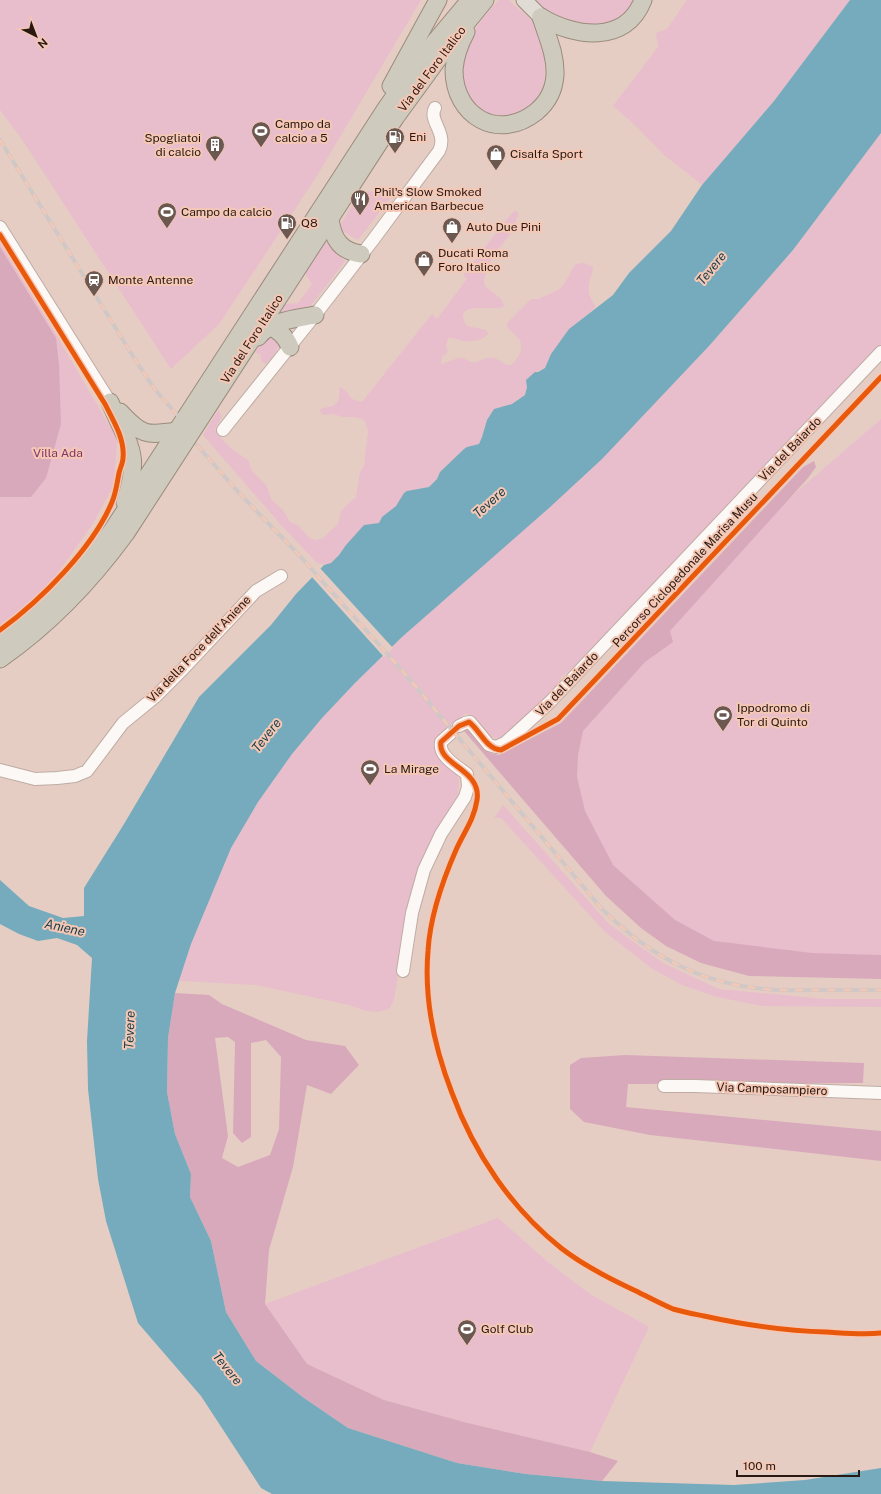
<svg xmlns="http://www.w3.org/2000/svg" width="881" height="1494" viewBox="0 0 881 1494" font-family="'Public Sans',sans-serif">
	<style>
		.green { fill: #e8bdcc }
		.forest { fill: #d8a9bb; fill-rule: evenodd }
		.water { fill: #75abbc }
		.pier { fill: #e6cdc4 }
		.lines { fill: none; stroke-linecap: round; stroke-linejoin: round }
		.minor-casing { stroke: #bfaca4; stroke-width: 14 }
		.major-casing { stroke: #9a8c7c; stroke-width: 17 }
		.highway-casing { stroke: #9a8c7c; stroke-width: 19 }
		.minor { stroke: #fbf8f6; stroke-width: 12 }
		.major { stroke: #e0dbd4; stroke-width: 15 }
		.highway { stroke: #cecabd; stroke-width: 17 }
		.rail-casing { stroke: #cfc8c6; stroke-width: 4 }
		.rail { stroke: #f5c7b5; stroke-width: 2.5; stroke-dasharray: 8; stroke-linecap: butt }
		.cycleway-casing { stroke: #f5c7b5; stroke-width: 8 }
		.cycleway { stroke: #e8590c; stroke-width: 5 }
		.labels { text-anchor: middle; stroke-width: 4; stroke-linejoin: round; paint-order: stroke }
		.street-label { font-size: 12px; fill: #291912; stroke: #f5c7b5 }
		.poi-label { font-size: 12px; fill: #291912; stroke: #f5c7b5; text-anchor: start }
		.park-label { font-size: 12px; fill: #823568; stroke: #f5c7b5 }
		.water-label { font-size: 13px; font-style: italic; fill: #153d4a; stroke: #f5c7b5 }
	</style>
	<rect width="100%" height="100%" fill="#e6cdc4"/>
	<!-- green -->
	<g class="green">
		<path d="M0,0h421l-106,179 -96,145 -48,45 -148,-228 -23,-31z"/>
		<path d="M499,0h10c6,6 25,21 29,28 4,7 7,32 7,41 1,60 -78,64 -83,5 -1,-4 -2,-9 -1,-13 1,-20 24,-46 38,-61z"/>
		<path d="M535,0h103l-10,17 -43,13 -40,-20z"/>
		<path d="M687,0h163l-76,101 -72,84 -38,-30 -28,-29 -23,-20 45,-59 -2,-14 11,-4z"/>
		<path d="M881,133v211l-155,167 -110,111 -38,42 -16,12 -5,10 -25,27 -28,22 -6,4 -9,-3 -15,-19 -8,-4 -11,8 -14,14v17l18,27 -1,15 -12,24 -36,82 -16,100 -5,9 -13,3 -10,-1 -17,-6 -93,-20 -77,-4 12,-37 40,-96 27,-46 34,-48 30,-36 33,-35 47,-46 192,-171 115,-120 84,-96z"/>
		<path d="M361,191l22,1 8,5 -33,43 -14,-8 -4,-7z"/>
		<path d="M515,211l3,1v4l-9,20 -16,19 -9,24 1,7 16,13 3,7c-7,7 -53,-8 -38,19 7,4 14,2 21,6l1,3c-5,7 -18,8 -26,7 -5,-1 -8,-4 -14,-3l-2,7 2,7 -6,5 -1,7c6,-1 16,-7 21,-6 5,1 10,6 15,4 5,-2 9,-5 15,-4 8,0 11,8 19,7 7,-6 14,-17 8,-26 -4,-4 -8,-8 -12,-12v-4l22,-22 3,-2h7c8,-5 18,-6 24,-14 6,-6 7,-15 13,-21l8,-1 9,4c0,5 -2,9 -3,13 -3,12 -1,16 5,25v3l-26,21 -18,25 -6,14 -10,4 -8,15 -2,8 -13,9 -18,5 -7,11 -5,17 -3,7 -12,3 -3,2 -24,23 -3,7 -8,8 -22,4 -7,9 -4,6 -14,11 -3,6c-6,2 -15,2 -20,8 -4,4 -9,10 -13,14 -8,10 -14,24 -29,18l-36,-38 -78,-90 15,-25 4,6 -7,13 3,6 15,15 15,10 4,11 15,15 4,13 12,11 7,12 9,4 10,12 7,2 6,-1 16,-15 3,-13 15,-14 4,-25 4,-6 4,-35 -3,-10 -3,-2 -8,-2h-11l-10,-3 -9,1 -3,-2 -1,-4c8,-3 18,-1 19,-12 1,-3 0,-6 1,-10l6,4 6,8 10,3 70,-88 5,5 30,-40 -4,-4 49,-62z"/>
		<path d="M327,238l8,14 10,9 -39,51 -19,4 -9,-3 6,-9 14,-1 14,-19 -7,-11z"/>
		<path d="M0,243l58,95 59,101 -3,46 -22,40 -48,67 -44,35z"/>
		<path d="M274,335l6,8 -6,12 -8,9 -5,-3v-6l-6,-3 10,-15z"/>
		<path d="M881,419v556l-193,-19 -168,-180 265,-274z"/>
		<path d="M503,805l106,119 54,39 56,26 107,10h55v8l-119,-1 -45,-9 -35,-12 -31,-17 -46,-36 -104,-114h-7z"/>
		<path d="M498,1218l51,45 41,31 59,33 -59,125 -126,-30 -80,-22 -77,-36 -42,-60z"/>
	</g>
	<!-- forest -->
	<g class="forest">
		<path d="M0,247l56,91 3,26 2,60 -15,54 -15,19h-31z"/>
		<path d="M814,461l2,6 -8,11 -138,153 3,11 -28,20 -62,69 -5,24 -1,22 8,34 28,54 62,55 39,21 98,12 69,2v24l-132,-3 -48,-13 -35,-17 -25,-18 -35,-32 -142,-165 6,-2 20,24 9,2 62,-32 242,-256z"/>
		<path d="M175,993l34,2 13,9 84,36 39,6 14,19 -28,29 -24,-9 -14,82 -24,83 -4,54 42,60 77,36 80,22 126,30 28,9 -16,20 -76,-7 -69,-11 -109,-35 -44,-30 -48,-37 -30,-49 -15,-71 -21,-44 1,-23 -16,-40 -8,-42 1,-54zM228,1037l7,5 -2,91 9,10 9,-6v-94l15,-3 15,17 -2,72 -9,26 -32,12 -16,-9 6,-22 -13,-98z"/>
		<path d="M625,1055l239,8 -1,20 -235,1 -2,23 255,24v30l-231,-26 -66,-13 -14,-13v-44l11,-7z"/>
	</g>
	<!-- water -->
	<path class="water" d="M850,0h31v133l-88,117 -84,96 -107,113 -53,49 -147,129 -47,46 -33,35 -30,36 -34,48 -27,46 -40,96 -16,49 -7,45 -1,54 8,42 16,40 -1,23 21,44 15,71 30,49 48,37 44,30 109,35 69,11 76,7 132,4 71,-5 76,-12v26h-609l-11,-6 -60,-92 -63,-73 -32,-102 -8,-42 -10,-90 -1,-48 5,-83 -15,-13 -20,-7 -19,3 -19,-7 -19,-10v-44l29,26 34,12 21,-2v-28l40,-64 75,-127 72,-72 25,-31 28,-29 7,-2 8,-8 7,-10 18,-20 15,-2 3,-6 14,-11 8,-13 3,-2 22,-4 8,-8 3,-7 24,-23 3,-2 12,-3 3,-7 5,-17 7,-11 18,-5 13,-9 2,-8 -1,-7 9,-8h3l7,-4 6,-14 18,-25 44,-34 16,-22 42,-42 31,-46 72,-84z"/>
	<!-- pier -->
	<path class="pier" d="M319,567l74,81 -9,9 -73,-81z"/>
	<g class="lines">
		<defs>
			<g id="minor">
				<path d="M0,227l110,175"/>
				<path d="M223,430l92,-115 58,-75 66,-89c9,-18 -11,-30 -4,-43"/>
				<path d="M459,726l6,-3 5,-1 19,23 7,2 9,-4 45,-41 331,-350"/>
				<path d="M0,770l35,9 22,-1 18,-2 12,-5 36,-48 33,-27 28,-28 72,-77 25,-15"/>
				<path d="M403,971l9,-58 12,-43 17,-36 24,-37 3,-10 -1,-13c-9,-7 -29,-18 -26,-32l10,-9"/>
				<path d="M664,1086h31l186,7"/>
			</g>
			<path id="major" d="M524,0l17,17"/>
			<g id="highway">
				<path d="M541,17c33,20 85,28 102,-17"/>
				<path d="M466,32c-6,11 -11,25 -12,38 0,46 44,72 82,42 11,-9 18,-22 19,-37 1,-20 -8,-39 -14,-58"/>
				<path d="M391,86l47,-86"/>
				<path d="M330,219c3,21 11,32 31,35"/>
				<path d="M269,326c11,5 16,10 21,21"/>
				<path d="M258,337c13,-17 37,-18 57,-22"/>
				<path d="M110,402c18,44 32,49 15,100"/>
				<path d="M120,412c21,23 26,24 57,19"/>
				<path d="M0,643c42,-33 79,-69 112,-112l275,-424 37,-52 46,-55"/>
				<path d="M0,659c49,-34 91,-78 126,-126l269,-415 54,-74 36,-44"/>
			</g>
		</defs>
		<!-- minor casing -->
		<use href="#minor" class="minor-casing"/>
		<!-- major casing -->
		<use href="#major" class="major-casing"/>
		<!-- highway casing -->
		<use href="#highway" class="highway-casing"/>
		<!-- minor -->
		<use href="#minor" class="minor"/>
		<!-- major -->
		<use href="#major" class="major"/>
		<!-- highway -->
		<use href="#highway" class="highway"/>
		<defs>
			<g id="rail">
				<path d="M0,140l134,218 19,29 23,27"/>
				<path d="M197,445l42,48 60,62 107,120 196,234c47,46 96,74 163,80 16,2 32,1 49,1 22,0 45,0 67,0"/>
			</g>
		</defs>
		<!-- rail casing -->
		<use href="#rail" class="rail-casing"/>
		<!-- rail -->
		<use href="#rail" class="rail"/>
		<defs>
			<g id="cycleway">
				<path d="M0,235l105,169c8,16 20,35 18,54 0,5 -3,10 -4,15 -2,10 -3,20 -7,29 -19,46 -72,99 -112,128"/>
				<path d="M881,377l-323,342 -57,31c-15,-1 -21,-20 -32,-28l-10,4 -18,16c-4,23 41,27 36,58 -3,20 -13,32 -21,50 -14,32 -26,66 -28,101 -4,47 7,98 24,142 22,60 59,115 109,155 23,18 49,31 75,43 12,6 25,13 37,18 10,3 21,5 31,7 41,9 81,15 122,16 18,1 37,3 55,1"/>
			</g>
		</defs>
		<!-- cycleway casing -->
		<use href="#cycleway" class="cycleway-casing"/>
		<!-- cycleway -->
		<use href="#cycleway" class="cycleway"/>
	</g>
	<!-- icons -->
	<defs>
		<symbol id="stadium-pin" viewBox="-11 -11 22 30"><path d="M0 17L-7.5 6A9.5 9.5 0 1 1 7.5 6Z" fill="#6b5850" stroke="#f5c7b5"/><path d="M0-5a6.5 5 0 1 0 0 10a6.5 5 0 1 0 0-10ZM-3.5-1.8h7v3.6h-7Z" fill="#fff"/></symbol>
		<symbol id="fuel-pin" viewBox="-11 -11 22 30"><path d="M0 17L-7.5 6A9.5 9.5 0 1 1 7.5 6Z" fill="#6b5850" stroke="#f5c7b5"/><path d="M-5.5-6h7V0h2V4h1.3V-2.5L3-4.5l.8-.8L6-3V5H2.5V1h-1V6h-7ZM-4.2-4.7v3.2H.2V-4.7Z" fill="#fff"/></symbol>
		<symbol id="building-pin" viewBox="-11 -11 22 30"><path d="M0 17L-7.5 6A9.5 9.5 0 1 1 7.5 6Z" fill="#6b5850" stroke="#f5c7b5"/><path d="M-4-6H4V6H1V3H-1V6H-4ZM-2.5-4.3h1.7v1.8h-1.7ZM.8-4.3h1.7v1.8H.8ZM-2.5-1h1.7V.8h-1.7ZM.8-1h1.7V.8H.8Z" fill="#fff"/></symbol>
		<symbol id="shop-pin" viewBox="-11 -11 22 30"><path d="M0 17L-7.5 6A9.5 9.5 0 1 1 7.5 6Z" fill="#6b5850" stroke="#f5c7b5"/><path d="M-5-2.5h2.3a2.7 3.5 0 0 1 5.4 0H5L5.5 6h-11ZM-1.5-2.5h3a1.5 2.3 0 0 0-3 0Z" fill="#fff"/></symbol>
		<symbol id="restaurant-pin" viewBox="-11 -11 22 30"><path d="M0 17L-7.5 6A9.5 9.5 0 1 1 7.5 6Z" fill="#6b5850" stroke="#f5c7b5"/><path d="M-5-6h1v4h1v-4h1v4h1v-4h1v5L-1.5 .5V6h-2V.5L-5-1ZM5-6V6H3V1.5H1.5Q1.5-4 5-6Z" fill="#fff"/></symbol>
		<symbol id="station-pin" viewBox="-11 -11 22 30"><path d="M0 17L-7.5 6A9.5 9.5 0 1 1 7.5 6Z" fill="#6b5850" stroke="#f5c7b5"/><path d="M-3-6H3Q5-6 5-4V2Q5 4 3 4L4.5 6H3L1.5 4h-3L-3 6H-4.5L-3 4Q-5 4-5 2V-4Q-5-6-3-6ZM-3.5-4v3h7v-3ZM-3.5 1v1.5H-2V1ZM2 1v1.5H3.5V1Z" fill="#fff"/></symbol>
	</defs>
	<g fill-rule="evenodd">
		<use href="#stadium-pin" x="250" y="120" width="22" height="30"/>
		<use href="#fuel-pin" x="384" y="126" width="22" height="30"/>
		<use href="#building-pin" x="204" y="134" width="22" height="30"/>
		<use href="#shop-pin" x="485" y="143" width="22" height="30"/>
		<use href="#restaurant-pin" x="349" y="188" width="22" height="30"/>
		<use href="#stadium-pin" x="156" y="201" width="22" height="30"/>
		<use href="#fuel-pin" x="276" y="212" width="22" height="30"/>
		<use href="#shop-pin" x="441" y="216" width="22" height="30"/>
		<use href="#shop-pin" x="413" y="249" width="22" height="30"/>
		<use href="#station-pin" x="83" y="269" width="22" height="30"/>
		<use href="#stadium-pin" x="712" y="704" width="22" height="30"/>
		<use href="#stadium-pin" x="359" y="758" width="22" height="30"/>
		<use href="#stadium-pin" x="456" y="1318" width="22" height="30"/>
	</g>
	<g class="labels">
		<!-- street labels -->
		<g class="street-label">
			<text transform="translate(432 69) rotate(-53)" y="4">Via del Foro Italico</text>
			<text transform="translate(252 339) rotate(-57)" y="4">Via del Foro Italico</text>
			<text transform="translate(790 449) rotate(-46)" y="4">Via del Baiardo</text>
			<text transform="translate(685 570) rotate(-47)" y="4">Percorso Ciclopedonale Marisa Musu</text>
			<text transform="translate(199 649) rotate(-46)" y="4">Via della Foce dell'Aniene</text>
			<text transform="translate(567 684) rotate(-46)" y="4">Via del Baiardo</text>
			<text transform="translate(772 1089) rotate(2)" y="4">Via Camposampiero</text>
		</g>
		<!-- poi labels -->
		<g class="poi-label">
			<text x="275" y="128">Campo da<tspan x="275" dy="14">calcio a 5</tspan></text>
			<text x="409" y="141">Eni</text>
			<text x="201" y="142" text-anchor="end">Spogliatoi<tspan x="201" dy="14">di calcio</tspan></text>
			<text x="510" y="158">Cisalfa Sport</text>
			<text x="374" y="196">Phil's Slow Smoked<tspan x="374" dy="14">American Barbecue</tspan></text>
			<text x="181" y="216">Campo da calcio</text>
			<text x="301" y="227">Q8</text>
			<text x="466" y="231">Auto Due Pini</text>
			<text x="438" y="257">Ducati Roma<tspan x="438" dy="14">Foro Italico</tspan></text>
			<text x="108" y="284">Monte Antenne</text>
			<text x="737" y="712">Ippodromo di<tspan x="737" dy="14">Tor di Quinto</tspan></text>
			<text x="384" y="773">La Mirage</text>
			<text x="481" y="1333">Golf Club</text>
		</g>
		<!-- park labels -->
		<g class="park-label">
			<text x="58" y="457">Villa Ada</text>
		</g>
		<!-- water labels -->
		<g class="water-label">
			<text transform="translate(711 268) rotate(-51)" y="5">Tevere</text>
			<text transform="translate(489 502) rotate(-42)" y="5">Tevere</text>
			<text transform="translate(266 735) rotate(-52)" y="5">Tevere</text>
			<text transform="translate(65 927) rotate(12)" y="5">Aniene</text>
			<text transform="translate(129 1030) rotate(-88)" y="5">Tevere</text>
			<text transform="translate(228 1368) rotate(51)" y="5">Tevere</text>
		</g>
	</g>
	<!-- north arrow -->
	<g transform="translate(36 36) rotate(138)" stroke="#f5c7b5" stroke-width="3" paint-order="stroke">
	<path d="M0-3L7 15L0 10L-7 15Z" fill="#291912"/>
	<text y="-6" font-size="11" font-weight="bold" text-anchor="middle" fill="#291912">N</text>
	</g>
	<!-- scale -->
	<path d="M737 1470v6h122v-6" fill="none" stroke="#291912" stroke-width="2"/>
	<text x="743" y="1470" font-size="12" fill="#291912" stroke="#f5c7b5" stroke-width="3" paint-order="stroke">100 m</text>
</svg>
